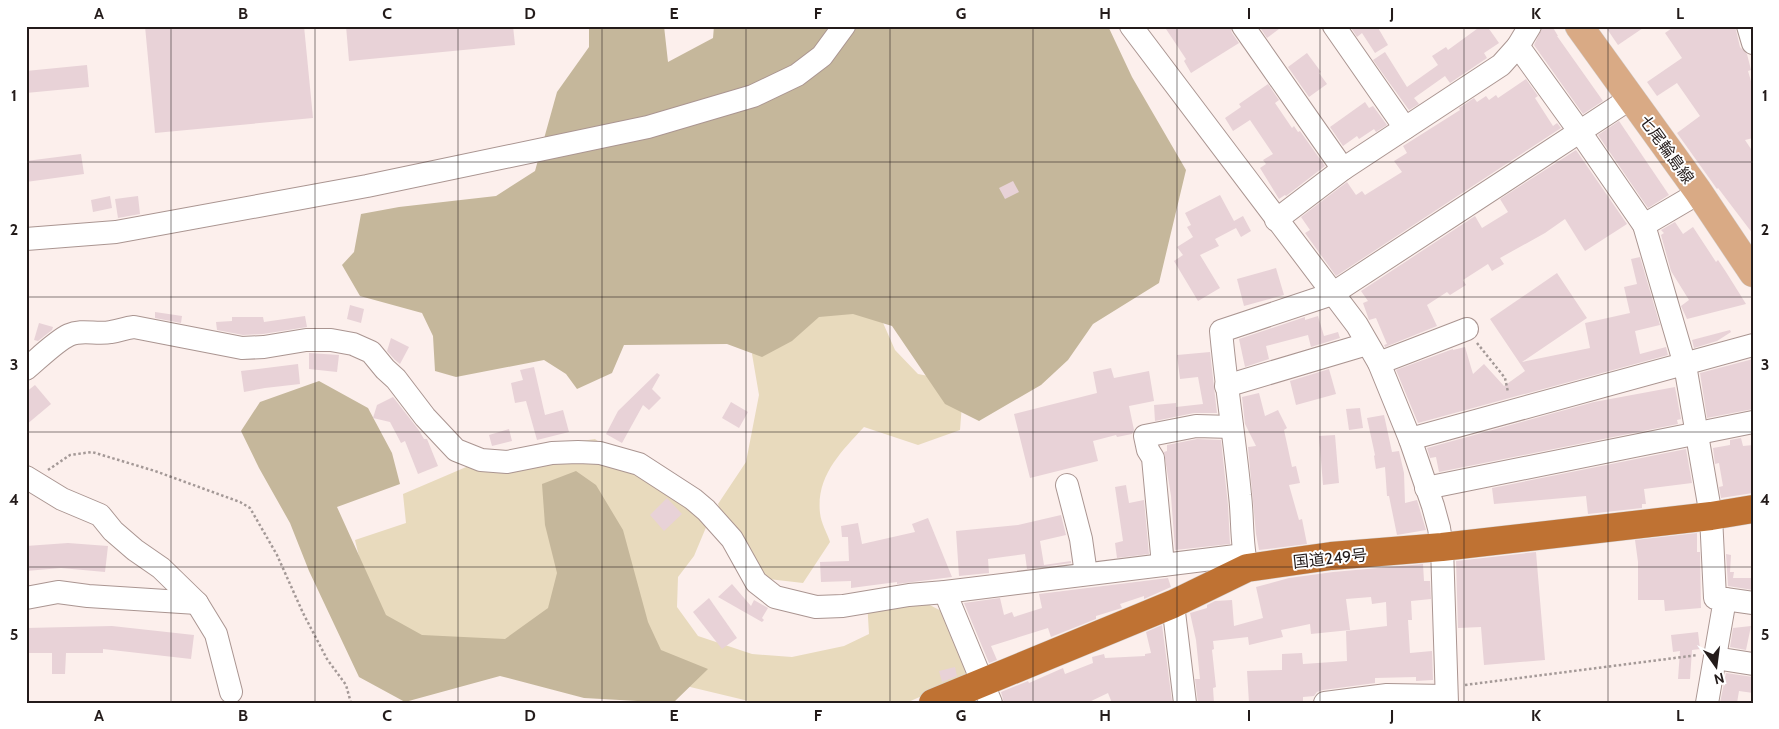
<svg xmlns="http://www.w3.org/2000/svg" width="1779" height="729" viewBox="0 0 1779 729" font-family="Cabin,'Noto Sans JP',sans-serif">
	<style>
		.green { fill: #e8dabd }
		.forest { fill: #c5b79b }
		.building { fill: #e8d2d7 }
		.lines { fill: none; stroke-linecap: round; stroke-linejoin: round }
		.minor-casing { stroke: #aa9591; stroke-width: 24 }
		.major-casing { stroke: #d3d1d1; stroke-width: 29 }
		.highway-casing { stroke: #d3d1d1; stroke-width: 29 }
		.path { stroke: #a49997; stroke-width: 2.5; stroke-dasharray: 2.5 2.5; stroke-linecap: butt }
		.minor { stroke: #fff; stroke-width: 22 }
		.major { stroke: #d9aa85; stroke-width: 28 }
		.highway { stroke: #bf7233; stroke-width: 28 }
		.grid { fill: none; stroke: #231b1a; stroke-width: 1; stroke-opacity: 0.55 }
		.labels { text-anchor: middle; stroke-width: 4; stroke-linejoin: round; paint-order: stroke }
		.street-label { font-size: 16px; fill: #231b1a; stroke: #fff }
		.neatline { fill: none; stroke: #231b1a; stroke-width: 2 }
		.grid-label { font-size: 16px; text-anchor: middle; font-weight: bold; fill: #231b1a }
	</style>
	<rect width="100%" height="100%" fill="#fcefec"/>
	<!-- green -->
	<g class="green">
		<path d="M853,304l27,12 15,34 23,24 31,6 13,24 -2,26 -42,15 -54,-18c-23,25 -48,49 -44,86 1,10 7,20 10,29l-27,41 -51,-6 -13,-13 -21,-60 28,-42 13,-67 -7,-41 8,-18z"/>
		<path d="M595,439l64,45 48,41 -13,31 -16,21 -1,30 21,29 54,18 40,3 52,-11 25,-12 -2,-34h53l31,16 21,58 -66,29h-149l-142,-34 -237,-34 -23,-95 51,-17 -3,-29 96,-41z"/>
	</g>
	<!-- forest -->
	<g class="forest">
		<path d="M589,26h75l4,36 45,-24 1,-12h394l24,51 54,93 -27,113 -66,41 -25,36 -27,25 -62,36 -34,-17 -53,-78 -39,-12 -34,3 -27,24 -30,16 -35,-13 -103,1 -12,28 -35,16 -11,-15 -22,-14 -88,17 -21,-6 -2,-35 -11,-23 -62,-17 -18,-31 12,-13 7,-38 38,-7 97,-11 39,-25 22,-79 32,-45z"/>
		<path d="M319,381l49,27 24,45 8,31 -63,23 49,108 36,20 83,4 43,-31 9,-35 -12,-48 -3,-41 34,-13 20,14 27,45 25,92 13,28 47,19 -35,34 -89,-5 -84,-22 -95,26 -46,-25 -50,-106 -19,-48 -31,-55 -18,-37 19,-29z"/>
	</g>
	<!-- building -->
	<g class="building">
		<path d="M145,26h159l9,92 -158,15z"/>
		<path d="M346,26h167l2,19 -166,16z"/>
		<path d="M1164,26h66l2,7 7,10 -48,30 -7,-12 2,-2z"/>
		<path d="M1259,26h24l-16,12z"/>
		<path d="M1350,26h27l11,19 -13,8 -13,-20 -5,4z"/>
		<path d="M1481,26h6l12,17 -15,10 3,5 -37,25 -5,-7 -31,22 5,6 -10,6 -36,-50 12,-8 22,35 31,-22 -6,-9 14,-9 2,3z"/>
		<path d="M1543,26h9l6,10h-1l46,65 -20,13 -49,-69z"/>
		<path d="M1605,26h41l-28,19z"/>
		<path d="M1675,26h60l5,21 7,7 4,16 -3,1 5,17v50l-8,2 8,12v82l-35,-46 -1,1 -40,-56 23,-17 -23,-33 -20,13 -10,-14 35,-24 -17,-25z"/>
		<path d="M1307,53l14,19 -2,1 8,11 -18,13 -21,-30z"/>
		<path d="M87,65l2,22 -63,6v-22z"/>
		<path d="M1526,79l12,17 -3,2 18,28 4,-3 4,5 -225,148 -31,-43 5,-3 -9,-13 46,-35 9,13 6,-4 3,4 37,-23 -8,-11 13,-8 -4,-7 57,-36 -1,-2 15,-10 3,4 9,-6 3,4 7,-5 2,3z"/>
		<path d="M1268,84l11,16 -4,3 17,25 2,-2 4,6 2,-1 25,35 -39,30 -1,-1 -6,4 -19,-31 6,-4 -3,-4 10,-6 -23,-34 -17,11 -8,-13 16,-11 -2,-3z"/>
		<path d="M1365,102l4,6 4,-2 14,19 -11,7 -2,-3 -15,10 -2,-3 -14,10 -13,-19z"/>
		<path d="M1619,121l50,74 -21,13 -50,-73z"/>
		<path d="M1576,150l51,74 -42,27 -20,-32 -20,14 -45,25 4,6 -12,7 -4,-7 -25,16 3,5 -16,10 -3,-3 -20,13 10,21 -52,21 -1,-2 3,-1 -11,-26 -7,2 -6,-17 5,-2 -7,-10 114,-75 7,12 26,-16 -8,-13z"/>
		<path d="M81,154l3,20 -58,8v-21z"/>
		<path d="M1013,181l6,11 -14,7 -6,-11z"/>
		<path d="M1220,195l14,26 9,-5 8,15 -10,6 -5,-9 -21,11 4,7 -19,9 20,33 -22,13 -24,-40 9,-6 -6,-8 16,-10 -6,-10 4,-2 -6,-12z"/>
		<path d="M110,196l2,12 -19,4 -2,-12z"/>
		<path d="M138,196l2,18 -22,4 -3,-19z"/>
		<path d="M1675,222l8,12 10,-7 23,35 2,-2 8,12 20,32 -59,15 -6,-13 8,-6 -18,-29 -10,-36 3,-2 -3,-3z"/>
		<path d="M1640,257l20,68 -25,6 5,23 26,-7 2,8 -250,68 -22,-53 57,-21v1l12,-3 8,27 11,-10 20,22 21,-15 -35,-52 67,-46 30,45 -65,44 68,-14 -5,-25 45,-10 -6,-26 13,-3 -6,-25z"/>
		<path d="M1276,268l8,27 -40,11 -7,-27z"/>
		<path d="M350,305l14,4 -3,14 -14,-4z"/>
		<path d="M155,312l27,4 -1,7 -26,-5z"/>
		<path d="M305,316l2,11 -44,7 -20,1 -26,-5 -1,-8 16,-1v-4h31l1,5z"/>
		<path d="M1318,316l6,20 14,-4 2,6 -29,9 -3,-12 -42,11 3,13 -24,8 -6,-28 66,-22v3z"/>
		<path d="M39,323l14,4 -1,3 -14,11 -4,-1z"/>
		<path d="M1730,330l1,2 -14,9 -23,7 -2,-8z"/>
		<path d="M391,338l18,9 -9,17 -5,-4 -8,-9z"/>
		<path d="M1210,352l7,61h-23l-39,8 -1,-16 22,-2v4l27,-3 -5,-27 -18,2 -3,-24z"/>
		<path d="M309,353l30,2 -2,17 -28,-3z"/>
		<path d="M1753,359v50l-46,9 -7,-45z"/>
		<path d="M298,364l2,20 -35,4 -21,4 -3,-21z"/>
		<path d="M534,367l11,48 18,-5 6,22 -32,8 -11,-39 -11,2 -4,-20 12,-3 -3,-10z"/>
		<path d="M1111,368l3,10 35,-7 5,30 -25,5 5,24 -2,4 -15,3 -1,-2 -23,6 5,20 -68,17 -16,-64 83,-21 -4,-21z"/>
		<path d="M1329,369l7,25 -40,11 -6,-24z"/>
		<path d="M657,373l3,2 -8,14 9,9 -12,12 -6,-5 -21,38 -16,-9 12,-23z"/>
		<path d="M35,385l16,19 -25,21v-33z"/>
		<path d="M1675,387l6,32 -4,1 1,4 -239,48 -3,-15 -6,1 -3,-10 167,-46z"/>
		<path d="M1259,393l6,23 13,-6 9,18 -3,2 8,37 4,-1 4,17 -11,2 10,35 3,-1 5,25 -48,6 -3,-16 -8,-87 8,-1 -11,-22 -3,-27z"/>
		<path d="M393,397l25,32 6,10h3l11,27 -20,8 -13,-33 -4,2 -11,-21 -17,-4 4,-13z"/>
		<path d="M731,402l17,10 -9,16 -17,-10z"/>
		<path d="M1360,408l3,20 -14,2 -3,-21z"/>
		<path d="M1384,415l8,37 7,-1 5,22 1,30 12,-3 9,30 -29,5 -8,-39h-2l-2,-29 -9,2 -2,-13 1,-1 -8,-37z"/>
		<path d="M509,429l3,12 -20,5 -3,-11z"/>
		<path d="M1335,435l4,48 -16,2 -4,-49z"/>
		<path d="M1741,438l2,8 10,-1v48l-32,5 -2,-11 4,-1 -4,-23 -4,1 -2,-16 17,-3v-5z"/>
		<path d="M1197,439l24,1 7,65 2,39 -55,6 -4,-54 -7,-44 3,-1v-6z"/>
		<path d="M1686,449l6,34 -48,6 2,15h-4v4l-54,6 -2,-18 -92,8 -2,-16z"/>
		<path d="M1126,485l3,18 15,-3 5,54 -32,4 -2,-15 8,-2 -8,-54z"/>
		<path d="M667,498l15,16 -18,17 -14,-16z"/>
		<path d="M1061,515l5,20 -26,6 4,24 27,-4v2l-44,6 -2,-15 -37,5 1,14 -30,3 -3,-45 62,-6z"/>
		<path d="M928,518l24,59 -55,7v-2l-46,6v-7l-30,1 -1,-20 29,-1 -1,-24h-6l-1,-11 17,-3 4,21 53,-12 -3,-8z"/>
		<path d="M1697,533v19h3l1,56 -36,3 -1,-11h-26v-38l-3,-22z"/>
		<path d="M68,543l40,3 -3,26 -44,-4 -35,3v-25z"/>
		<path d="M1536,552l9,108 -61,5 -3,-38 -23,1 -2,-67z"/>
		<path d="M1726,554l5,1 -1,17h4l-1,6h20v12l-25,-4z"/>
		<path d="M1423,564l1,17h6l1,18 -20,2 1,19h-4l2,33 22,-2 1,29 -17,1v-4l-41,1v5l-52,7 -6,2 -3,4 -11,1v4l-54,2 -2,-32 35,-1v-16l20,-1 1,11 44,-3 -1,-30 41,-5 -1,-24 -14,2 -1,-7 -25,2 4,31 -39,4 -1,-10 -29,6 2,7 -34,8 -1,-8 -35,4 1,8 -2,1 4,37 -3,1 1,15h-16l-3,-24h5l-4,-39 -6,-27 17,-5v-3l8,-4 17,-1 2,26 29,-8 -7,-31 33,-9 44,-6z"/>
		<path d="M1168,578l3,9 -27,12v-3l-24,8 2,4 -26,8v3l-45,18 -3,-9 -57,18 6,14 -8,3 -25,-60 36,-5 4,17 8,-3 2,5 28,-9 -3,-14z"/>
		<path d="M732,584l19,22 3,-6 14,8 -6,10 2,2 -2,2 -44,-25z"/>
		<path d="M709,598l28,40 -15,11 -29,-37z"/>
		<path d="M1162,625l10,76 -16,2h-44l-4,-10 -21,10h-83l-3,-11 27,-11 1,2 34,-15 2,6 28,-11 -1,-6 12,-3 1,4 40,-2v-2l6,-1 -5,-21z"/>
		<path d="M112,626l82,9 -3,24 -88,-10v4h-37l-1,21h-13v-21h-26v-25z"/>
		<path d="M1751,626l-5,24 -16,-3 3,-19z"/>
		<path d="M1698,632l2,17 -8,1 -2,29h-12l2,-28 -7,1 -2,-17z"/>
		<path d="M955,667l2,9 -15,6 -3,-11z"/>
		<path d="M1726,673l27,4v16l-14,-2 -2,12h-17z"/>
	</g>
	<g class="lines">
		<defs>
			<g id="minor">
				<path d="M1131,26l226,299 22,38 31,76 23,67 6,22 3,19 5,156"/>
				<path d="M1243,26l100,143"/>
				<path d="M1334,26l71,102"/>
				<path d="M1748,26l5,17"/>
				<path d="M1518,46l12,-20"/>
				<path d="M1276,220l67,-51 158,-104 17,-19 62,86 64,93 41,140 26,151 4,82 10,1 -18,104"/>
				<path d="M1644,225l46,-27 8,-7"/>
				<path d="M26,239l90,-7 251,-46 281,-59 105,-31 44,-21 25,-19 22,-30"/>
				<path d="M1379,363l88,-34"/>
				<path d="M26,369c11,-9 30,-28 43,-34 13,-6 28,0 42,-3 8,-1 14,-4 23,-5l108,21 22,-1 42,-7h25l22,4 18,8 14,17 11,10 29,38 31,33 25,10 26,2 45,-9 26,-1 22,1 39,11 54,35 13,11 26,29 24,43 19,15 41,10 27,-1 66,-11 36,-3 299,-37"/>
				<path d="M1226,386l141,-42"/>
				<path d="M1410,439l343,-94"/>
				<path d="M26,477l36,22 38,16 13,16 22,19 26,18 36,35 19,31 15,58"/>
				<path d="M1067,485l14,54 5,35"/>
				<path d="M1426,488l327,-66"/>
				<path d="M1163,565l-10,-107 -5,-8 -3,-14 51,-10 36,1"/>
				<path d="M1247,568c-6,-24 -4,-48 -7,-73 -5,-54 -14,-109 -19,-164l111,-37 299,-196"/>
				<path d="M945,592l46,111"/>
				<path d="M26,598l32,-6 30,4 109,7"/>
				<path d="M1725,599l28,4"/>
				<path d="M1173,604l12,99"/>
				<path d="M1715,658l38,6"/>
				<path d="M1325,703l62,-8 59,1"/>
			</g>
			<path id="major" d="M1579,26l119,165 55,82"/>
			<path id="highway" d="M933,703l240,-99 74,-36 84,-12 111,-9 269,-31 42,-7"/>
		</defs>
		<!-- minor casing -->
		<use href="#minor" class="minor-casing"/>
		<!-- major casing -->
		<use href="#major" class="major-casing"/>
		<!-- highway casing -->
		<use href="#highway" class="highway-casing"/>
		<!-- path -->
		<g class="path">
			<path d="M1477,343l28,35 3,14"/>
			<path d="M48,470l22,-15 22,-3 63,19 85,31 10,6 27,47 26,58 24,46 19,26 5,18"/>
			<path d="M1465,685l233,-30"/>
		</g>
		<!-- minor -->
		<use href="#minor" class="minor"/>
		<!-- major -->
		<use href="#major" class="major"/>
		<!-- highway -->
		<use href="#highway" class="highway"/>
	</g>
	<!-- grid -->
	<path class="grid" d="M171,26v677M315,26v677M458,26v677M602,26v677M746,26v677M890,26v677M1033,26v677M1177,26v677M1320,26v677M1464,26v677M1608,26v677M26,162h1727M26,297h1727M26,432h1727M26,567h1727"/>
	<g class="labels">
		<!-- street labels -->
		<g class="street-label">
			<text transform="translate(1667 149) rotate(54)" y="6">七尾輪島線</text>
			<text transform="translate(1330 558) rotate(-6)" y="6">国道249号</text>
		</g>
	</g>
	<!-- border -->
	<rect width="1779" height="729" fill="none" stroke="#ffffff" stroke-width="55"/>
	<!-- north arrow -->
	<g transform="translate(1716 666) rotate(166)" stroke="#ffffff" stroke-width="4" paint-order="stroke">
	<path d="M0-4L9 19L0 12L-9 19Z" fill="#231b1a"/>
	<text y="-8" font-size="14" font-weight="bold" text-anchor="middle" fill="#231b1a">N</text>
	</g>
	<rect x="28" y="28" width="1724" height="674" class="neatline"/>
	<g class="grid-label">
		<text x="99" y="19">A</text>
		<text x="243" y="19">B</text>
		<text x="387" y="19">C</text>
		<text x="530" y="19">D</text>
		<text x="674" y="19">E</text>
		<text x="818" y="19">F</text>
		<text x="961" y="19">G</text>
		<text x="1105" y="19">H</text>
		<text x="1249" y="19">I</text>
		<text x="1392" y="19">J</text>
		<text x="1536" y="19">K</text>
		<text x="1680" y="19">L</text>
		<text x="14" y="101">1</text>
		<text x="1765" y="101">1</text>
		<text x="14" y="235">2</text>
		<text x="1765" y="235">2</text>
		<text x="14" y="370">3</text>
		<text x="1765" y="370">3</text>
		<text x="14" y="505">4</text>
		<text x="1765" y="505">4</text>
		<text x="14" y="640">5</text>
		<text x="1765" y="640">5</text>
		<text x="99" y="721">A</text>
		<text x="243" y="721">B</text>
		<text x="387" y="721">C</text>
		<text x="530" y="721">D</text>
		<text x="674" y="721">E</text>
		<text x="818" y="721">F</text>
		<text x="961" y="721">G</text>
		<text x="1105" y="721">H</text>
		<text x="1249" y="721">I</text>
		<text x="1392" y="721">J</text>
		<text x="1536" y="721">K</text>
		<text x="1680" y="721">L</text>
	</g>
</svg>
